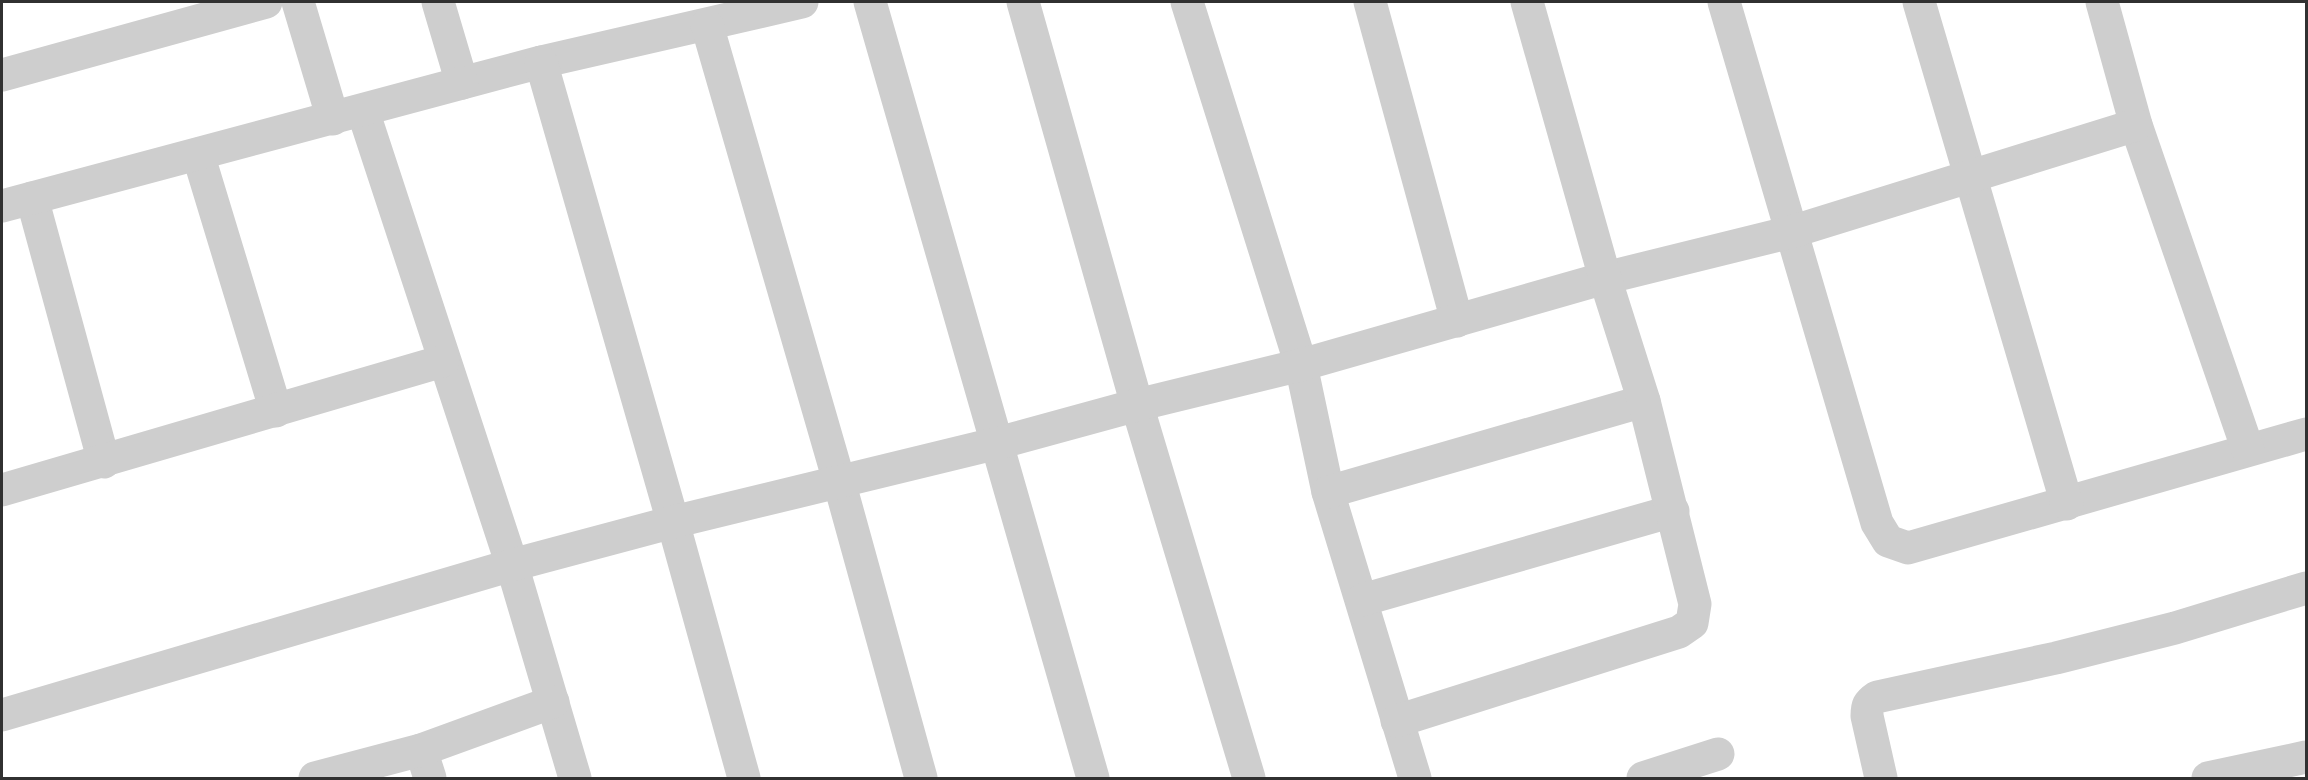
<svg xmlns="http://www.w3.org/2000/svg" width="2308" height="780" viewBox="0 0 2308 780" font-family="'Exo 2',sans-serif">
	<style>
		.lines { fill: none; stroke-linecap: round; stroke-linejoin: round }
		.street { stroke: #cecece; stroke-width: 33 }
	</style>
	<rect width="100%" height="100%" fill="#fff"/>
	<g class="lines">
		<!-- street -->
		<g class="street">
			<path d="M298,2l35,117"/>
			<path d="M438,2l24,81 79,-21 261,-60"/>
			<path d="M870,2l223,776"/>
			<path d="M1023,2l114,403 112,373"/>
			<path d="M1187,2l114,363 27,127 87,286"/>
			<path d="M1370,2l87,319"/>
			<path d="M1724,2l153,521 11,18 20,7 398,-114"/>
			<path d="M1919,2l148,502"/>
			<path d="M2102,2l34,123 112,325"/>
			<path d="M707,25l132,456 82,297"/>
			<path d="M541,62l132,460 71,256"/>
			<path d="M2,75l264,-73"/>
			<path d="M363,111l149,454 63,213"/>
			<path d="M198,154l78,257"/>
			<path d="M32,198l72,264"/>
			<path d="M2,206l460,-123"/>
			<path d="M2,490l441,-129"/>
			<path d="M1328,492l316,-91"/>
			<path d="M1362,600l311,-89"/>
			<path d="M2,715l510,-150 161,-43 325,-79 139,-38 164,-40 304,-87 186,-46 345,-107"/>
			<path d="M1397,721l282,-89 13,-9 3,-19 -51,-203 -39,-123 -78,-276"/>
			<path d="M421,750l9,28"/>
			<path d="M315,778l106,-28 132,-48"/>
			<path d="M1643,778l75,-24"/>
			<path d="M1881,778l-14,-62c0,-10 1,-13 10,-19l179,-39 119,-30 131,-40"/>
			<path d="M2208,778l98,-21"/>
		</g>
	</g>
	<!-- border -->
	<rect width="2308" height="780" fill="none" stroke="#313131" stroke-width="6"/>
</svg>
